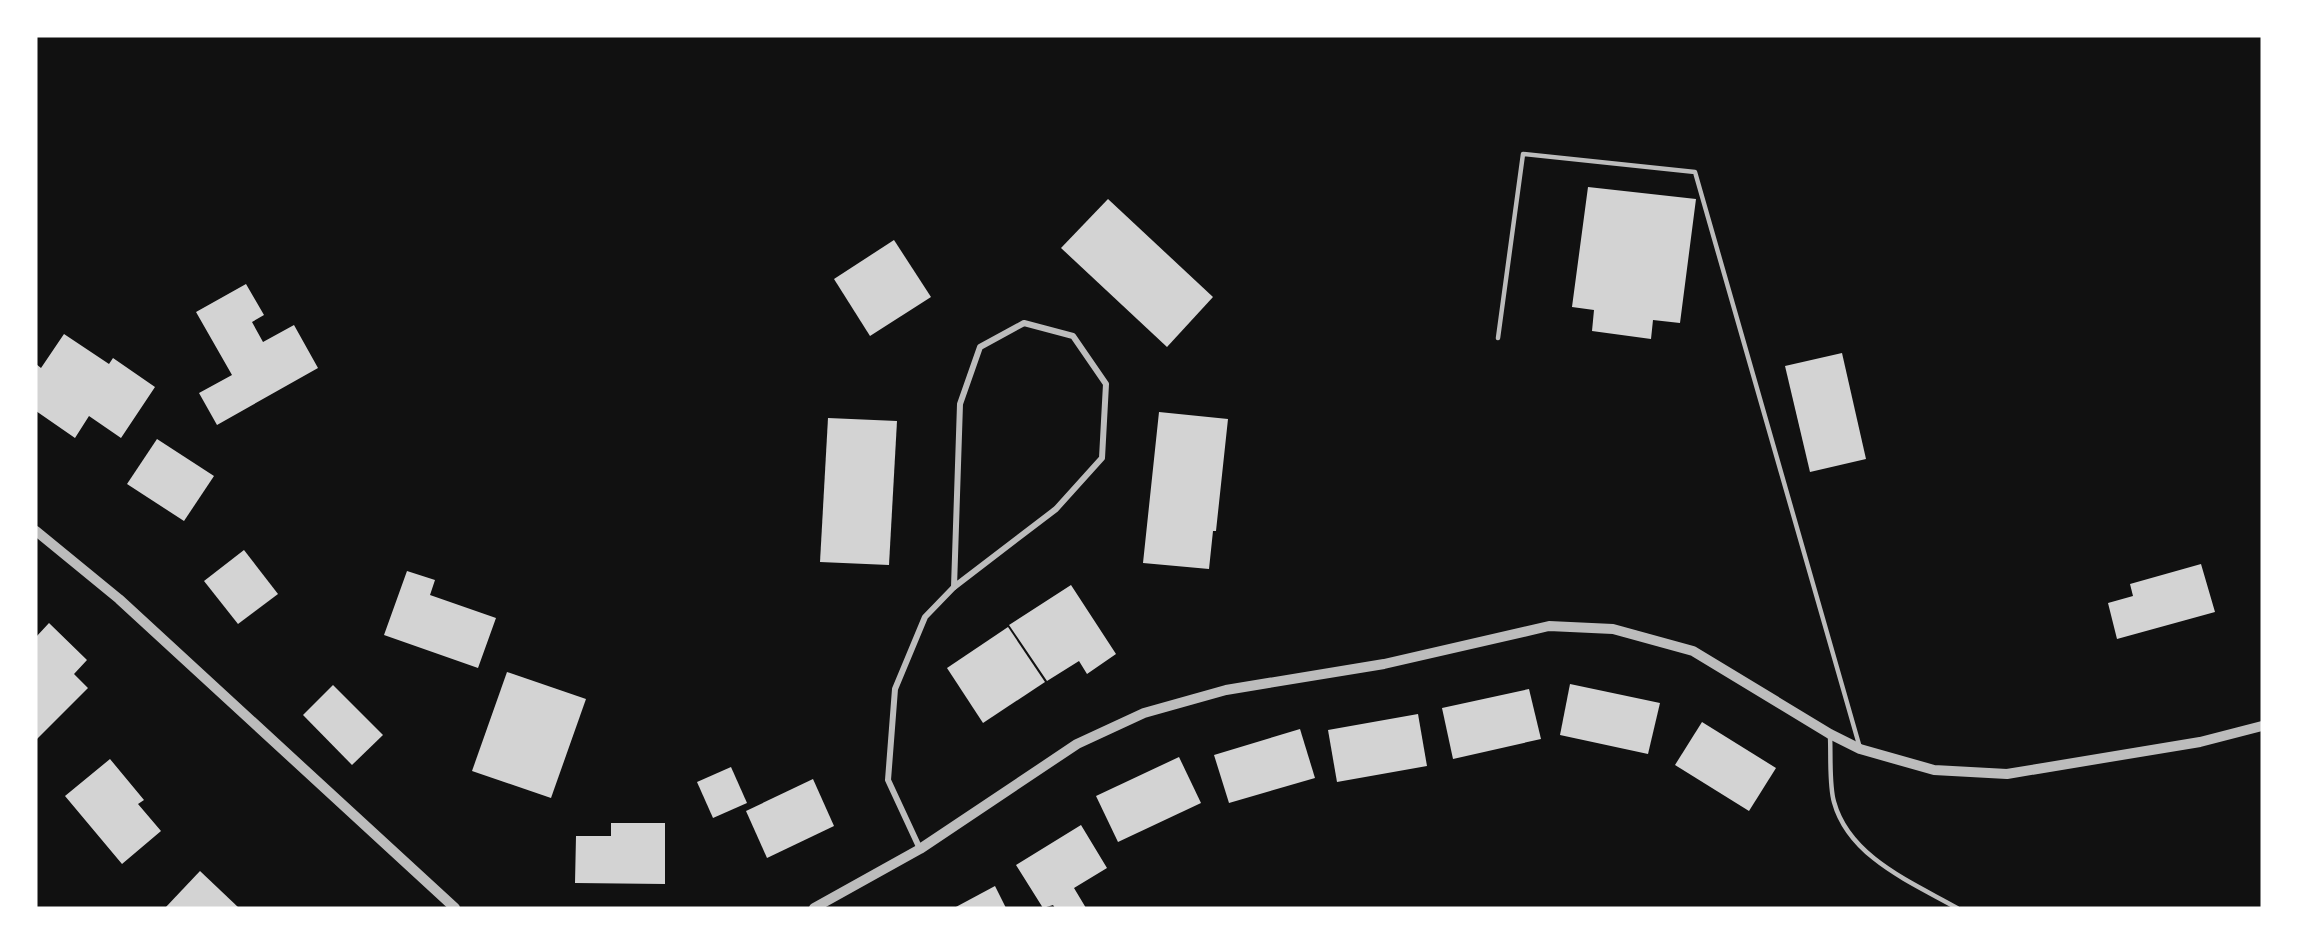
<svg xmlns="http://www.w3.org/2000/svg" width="2298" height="944" viewBox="0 0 2298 944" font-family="Bitter,serif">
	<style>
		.building { fill: #d3d3d3 }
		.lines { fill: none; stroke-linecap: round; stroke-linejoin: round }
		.service { stroke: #bcbcbc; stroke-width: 4.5 }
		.minor { stroke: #bcbcbc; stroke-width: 6 }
		.tertiary { stroke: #bcbcbc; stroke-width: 10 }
	</style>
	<rect width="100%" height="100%" fill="#111"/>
	<!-- building -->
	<g class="building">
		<path d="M1588,187l108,12 -16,124 -27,-3 -2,19 -59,-8 2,-21 -22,-3z"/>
		<path d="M1108,199l105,98 -46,50 -106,-99z"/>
		<path d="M894,240l37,57 -61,39 -36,-57z"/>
		<path d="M246,284l18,31 -12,7 11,20 31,-17 24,43 -101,57 -18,-32 33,-18 -36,-63z"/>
		<path d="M64,334l45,30 4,-6 42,29 -34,51 -32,-22 -14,22 -39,-27v-47l5,4z"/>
		<path d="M1842,353l24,106 -56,13 -25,-106z"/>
		<path d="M1159,412l69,7 -12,112h-3l-4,38 -66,-6z"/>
		<path d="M828,418l69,3 -8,144 -69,-3z"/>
		<path d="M157,439l57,37 -30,45 -57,-37z"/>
		<path d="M244,550l34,44 -40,30 -34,-43z"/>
		<path d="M2201,564l14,48 -98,27 -9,-36 25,-7 -3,-12z"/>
		<path d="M407,571l28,9 -5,15 66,23 -18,50 -94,-33z"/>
		<path d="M1071,585l45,69 -29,20 -8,-13 -32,20 -38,-56z"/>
		<path d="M49,623l38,37 -13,14 14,14 -51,51 -1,-102z"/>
		<path d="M1008,627l37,55 -62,41 -36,-55z"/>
		<path d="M507,672l79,27 -35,99 -79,-27z"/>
		<path d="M1570,684l90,19 -12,51 -88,-19z"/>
		<path d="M333,685l50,50 -31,30 -49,-50z"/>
		<path d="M1529,689l12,50 -88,20 -11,-51z"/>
		<path d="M1418,714l9,52 -90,16 -9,-52z"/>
		<path d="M1702,722l74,46 -27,43 -74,-46z"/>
		<path d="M1300,729l15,49 -86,25 -15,-48z"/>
		<path d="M1179,757l22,46 -83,39 -22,-46z"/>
		<path d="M110,759l34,41 -6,4 23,27 -39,33 -57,-68z"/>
		<path d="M731,767l16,36 -34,15 -16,-36z"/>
		<path d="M813,779l21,47 -67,32 -21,-47z"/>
		<path d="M611,823h54v61l-90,-1 1,-47h35z"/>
		<path d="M1081,825l26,43 -33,20 12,20h-31l-2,-3 -10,3 -27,-43z"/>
		<path d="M200,871l39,37h-74z"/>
		<path d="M995,886l11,22h-52z"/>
	</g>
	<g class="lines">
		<!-- service -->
		<g class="service">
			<path d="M1498,338l25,-184 172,18 165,576"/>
			<path d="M1830,736c1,19 -1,49 4,66 15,55 77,80 123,106"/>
		</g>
		<!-- minor -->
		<g class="minor">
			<path d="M1024,323l49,13 33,48 -4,74 -46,51 -102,78 6,-183 20,-57z"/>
			<path d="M920,849l-32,-69 7,-91 30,-72 29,-30"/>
		</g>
		<!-- tertiary -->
		<g class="tertiary">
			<path d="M36,531l83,68 336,309"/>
			<path d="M814,908l106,-59 157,-105 67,-31 82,-23 158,-26 165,-38 64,3 80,22 137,83 30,15 74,21 73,4 193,-32 62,-16"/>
		</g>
	</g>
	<!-- border -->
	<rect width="2298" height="944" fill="none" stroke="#ffffff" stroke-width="75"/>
</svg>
